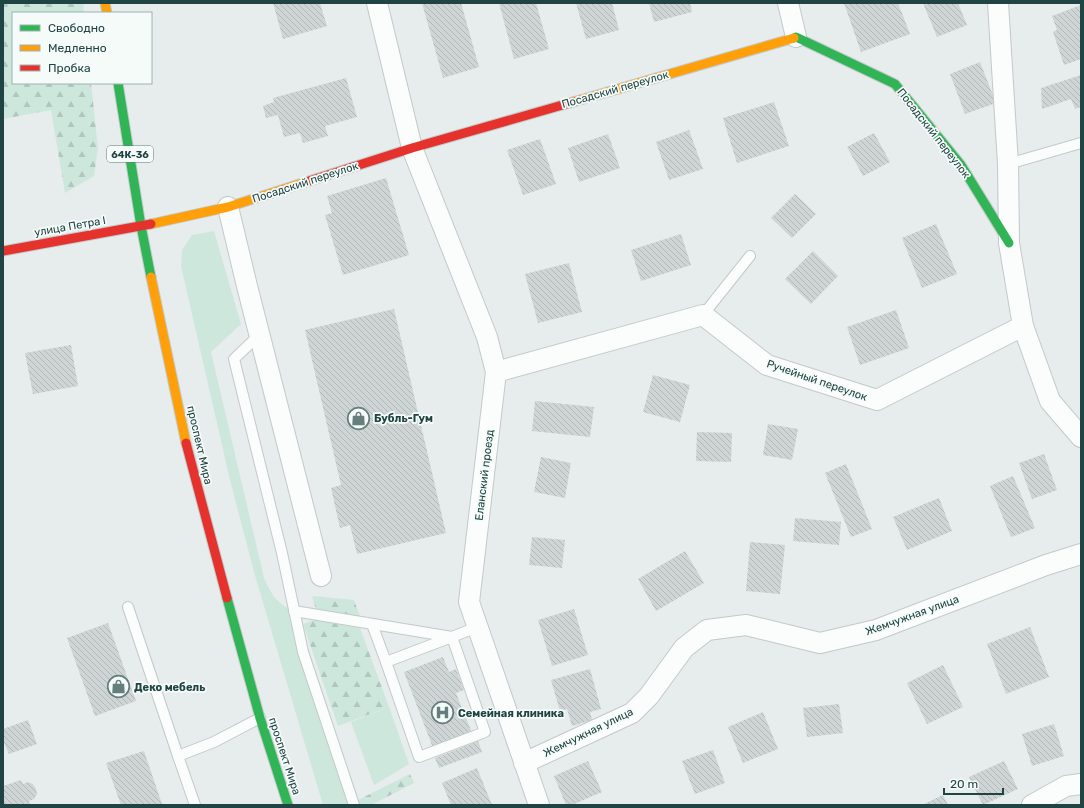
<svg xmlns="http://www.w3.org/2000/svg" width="1084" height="808" viewBox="0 0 1084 808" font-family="Rubik,sans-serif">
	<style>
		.grass { fill: #cee7dc }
		.forest { fill: url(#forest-firs) }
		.building { fill: url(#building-back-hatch) }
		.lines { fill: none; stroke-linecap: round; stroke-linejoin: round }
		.lane-casing { stroke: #c3c9c9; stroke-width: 12 }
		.street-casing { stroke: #c3c9c9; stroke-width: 22 }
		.fast-casing { stroke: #c2caca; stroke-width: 11 }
		.slow-casing { stroke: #c2caca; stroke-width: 11 }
		.jam-casing { stroke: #c2caca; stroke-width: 11 }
		.lane { stroke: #fbfcfc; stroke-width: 10 }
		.street { stroke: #fbfcfc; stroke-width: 20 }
		.fast { stroke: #30b455; stroke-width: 9 }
		.slow { stroke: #ff9f0a; stroke-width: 9 }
		.jam { stroke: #e5322d; stroke-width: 9 }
		.labels { text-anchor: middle; stroke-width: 3.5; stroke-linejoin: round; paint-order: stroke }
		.shield { fill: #f5fbf9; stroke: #607b7a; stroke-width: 1 }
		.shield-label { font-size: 10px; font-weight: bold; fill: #204443 }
		.street-label { font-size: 11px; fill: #204443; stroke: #f5fbf9 }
		.poi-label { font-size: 11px; font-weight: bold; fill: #204443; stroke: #f5fbf9; text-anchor: start }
	</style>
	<defs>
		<pattern id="forest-firs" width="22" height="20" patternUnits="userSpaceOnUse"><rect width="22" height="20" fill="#cee7dc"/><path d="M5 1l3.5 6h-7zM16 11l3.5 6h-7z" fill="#b1c7be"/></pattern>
		<pattern id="building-back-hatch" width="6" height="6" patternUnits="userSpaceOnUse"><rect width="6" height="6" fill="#cfd5d5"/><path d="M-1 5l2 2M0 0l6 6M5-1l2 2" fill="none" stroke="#b1b8b8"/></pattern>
	</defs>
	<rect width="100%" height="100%" fill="#e7ecec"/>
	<!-- grass -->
	<g class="grass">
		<path d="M214,231l27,93 -30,28 53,226c7,15 10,22 25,31l13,53 50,143h-29l-69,-233 -24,-92 -49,-214 1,-16 10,-15z"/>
		<path d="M389,707l20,57 -35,21 -23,-63z"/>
	</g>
	<!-- forest -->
	<g class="forest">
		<path d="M3,3h80l1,10h-71v70h78l7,65 -4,28 -29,17 -14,-83 -48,9z"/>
		<path d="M312,596l42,4 7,19 -44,-6z"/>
		<path d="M314,620l46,8 29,79 -51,19 -35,-102z"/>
		<path d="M410,774l4,9 -43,22h-14l-1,-4z"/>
	</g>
	<!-- building -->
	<g class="building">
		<path d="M273,3h47l7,23 -44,13z"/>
		<path d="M422,3h39l18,64 -36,11z"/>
		<path d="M499,3h37l13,46 -35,10z"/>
		<path d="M576,3h36l7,27 -33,9z"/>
		<path d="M649,3h41l2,9 -38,10z"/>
		<path d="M844,3h54l12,31 -49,18z"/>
		<path d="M923,3h35l9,22 -30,12z"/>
		<path d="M1081,5v54l-17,6 -11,-33 4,-2 -5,-14z"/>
		<path d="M980,62l16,41 -31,11 -15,-40z"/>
		<path d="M1081,75v32l-6,2 -4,-10 -29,10 -1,-21z"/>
		<path d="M346,78l11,39 -32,9 3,10 -25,7 -3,-10 -16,4 -6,-22 -12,3 -3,-12 11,-4 -1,-4z"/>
		<path d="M774,102l15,44 -52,17 -14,-45z"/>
		<path d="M689,130l14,39 -34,11 -13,-38z"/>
		<path d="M874,133l16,29 -27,14 -16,-29z"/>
		<path d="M608,134l12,34 -41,14 -11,-34z"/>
		<path d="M540,139l16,45 -33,11 -16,-45z"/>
		<path d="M386,178l23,77 -66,20 -18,-60 7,-2 -5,-17z"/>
		<path d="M795,194l21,20 -24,24 -21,-20z"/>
		<path d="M936,224l21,50 -35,14 -20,-50z"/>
		<path d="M681,234l10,31 -50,16 -10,-31z"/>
		<path d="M813,251l25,25 -27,28 -26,-25z"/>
		<path d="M569,263l13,49 -44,11 -13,-49z"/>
		<path d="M394,309l52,224 -89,21 -7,-29 -10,3 -9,-40 10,-3 -36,-155z"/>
		<path d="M896,310l13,38 -49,17 -13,-38z"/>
		<path d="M71,345l7,41 -45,8 -8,-41z"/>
		<path d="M653,375l37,10 -10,37 -37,-10z"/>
		<path d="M535,401l59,6 -4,30 -58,-6z"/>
		<path d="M768,424l30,5 -6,31 -29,-5z"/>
		<path d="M697,432l35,1 -1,29 -35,-1z"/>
		<path d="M1044,454l13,36 -25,9 -13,-36z"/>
		<path d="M541,457l30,6 -6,35 -31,-6z"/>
		<path d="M846,464l26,65 -21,8 -26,-64z"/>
		<path d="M1013,476l22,52 -24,9 -21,-51z"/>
		<path d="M939,498l13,33 -45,19 -14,-33z"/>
		<path d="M795,518l46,4 -2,23 -46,-4z"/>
		<path d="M532,537l33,3 -3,28 -33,-3z"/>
		<path d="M750,542l35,3 -5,49 -34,-3z"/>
		<path d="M685,551l19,32 -48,28 -18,-32z"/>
		<path d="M574,609l14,46 -36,11 -14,-46z"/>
		<path d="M108,623l28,78 -41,15 -28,-78z"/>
		<path d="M1030,627l19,50 -43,17 -19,-50z"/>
		<path d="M443,657l6,15 7,-3 8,21 -8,3 16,40 -39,15 -29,-76z"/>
		<path d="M943,665l20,42 -36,17 -20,-41z"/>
		<path d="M590,669l11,40 -11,3 2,8 -20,6 -5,-17 -7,2 -9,-31z"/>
		<path d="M839,704l4,29 -36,4 -4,-29z"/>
		<path d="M763,712l15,37 -35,14 -15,-36z"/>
		<path d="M28,720l9,24 -28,10 -6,-14v-11z"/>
		<path d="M1054,724l10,32 -32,10 -10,-32z"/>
		<path d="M478,741l4,11 -43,16 -4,-10z"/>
		<path d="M713,750l12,33 -30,11 -13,-33z"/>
		<path d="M144,751l18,53 -41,1 -15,-42z"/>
		<path d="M588,761l14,31 -30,13h-6l-12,-29z"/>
		<path d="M1004,761l14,28 -35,16 -14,-28z"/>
		<path d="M477,768l15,37h-41l-9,-22z"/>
		<path d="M21,780l2,4 5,-2 5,2 3,5 1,5 -3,5 -5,2 1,4h-27v-19z"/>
		<path d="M943,795l5,10h-26z"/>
	</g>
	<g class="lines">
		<defs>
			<g id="lane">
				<path d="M1008,164l73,-21"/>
				<path d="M703,315l47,-59"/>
				<path d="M259,335l-25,24 48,194 21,99 51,153"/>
				<path d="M128,607l50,149"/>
				<path d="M294,611l158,26 33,95 -66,25 -33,-95 66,-25 25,-10"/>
				<path d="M372,624l14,38"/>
				<path d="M195,805l-17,-49 36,-14 46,-24"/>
			</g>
			<g id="street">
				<path d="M377,3l35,145 75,189 9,35 -27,230 70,203"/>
				<path d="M788,3l8,34"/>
				<path d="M998,3l10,161 1,79 14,83 27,75 31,36"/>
				<path d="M228,207l19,79 74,290"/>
				<path d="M496,372l207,-57 64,50 110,35 146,-74"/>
				<path d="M524,763l108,-50 17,-17 35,-48 23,-18 39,-5 74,18 56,-13 170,-65 35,-11"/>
				<path d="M1032,805l34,-19 15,-2"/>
			</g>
			<g id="fast">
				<path d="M794,38l2,-1 99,47 66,81 48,78"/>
				<path d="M118,83l23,143 10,51"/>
				<path d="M227,598l33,120 28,87"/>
			</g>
			<g id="slow">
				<path d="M105,3l2,10"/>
				<path d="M573,102l221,-64"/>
				<path d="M151,224l77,-17 78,-25"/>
				<path d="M151,277l35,166"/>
			</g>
			<g id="jam">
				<path d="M306,182l106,-34 161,-46"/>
				<path d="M3,251l148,-27"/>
				<path d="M186,443l41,155"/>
			</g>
		</defs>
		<!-- lane casing -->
		<use href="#lane" class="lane-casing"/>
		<!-- street casing -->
		<use href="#street" class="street-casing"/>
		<!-- fast casing -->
		<use href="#fast" class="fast-casing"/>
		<!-- slow casing -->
		<use href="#slow" class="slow-casing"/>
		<!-- jam casing -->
		<use href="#jam" class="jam-casing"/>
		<!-- lane -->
		<use href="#lane" class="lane"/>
		<!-- street -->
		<use href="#street" class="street"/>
		<!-- fast -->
		<use href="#fast" class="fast"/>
		<!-- slow -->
		<use href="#slow" class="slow"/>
		<!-- jam -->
		<use href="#jam" class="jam"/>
	</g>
	<!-- icons -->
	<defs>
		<symbol id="shop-ring" viewBox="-11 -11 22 22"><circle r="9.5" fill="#f5fbf9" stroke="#667f7e" stroke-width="1.5"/><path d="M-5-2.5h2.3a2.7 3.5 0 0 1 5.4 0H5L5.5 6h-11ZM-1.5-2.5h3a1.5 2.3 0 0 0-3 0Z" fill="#667f7e"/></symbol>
		<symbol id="hospital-ring" viewBox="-11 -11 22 22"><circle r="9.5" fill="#f5fbf9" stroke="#667f7e" stroke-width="1.5"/><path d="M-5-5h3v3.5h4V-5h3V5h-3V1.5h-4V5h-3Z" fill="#667f7e"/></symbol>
	</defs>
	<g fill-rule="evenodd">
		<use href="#shop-ring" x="346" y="406" width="25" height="25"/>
		<use href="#shop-ring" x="106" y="674" width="25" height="25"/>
		<use href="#hospital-ring" x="430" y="700" width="25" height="25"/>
	</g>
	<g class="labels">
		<!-- shield labels -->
		<rect class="shield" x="107" y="146" width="46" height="16" rx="3"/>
		<g class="shield-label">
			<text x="130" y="158">64К-36</text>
		</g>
		<!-- street labels -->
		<g class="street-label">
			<text transform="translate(615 89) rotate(-16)" y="4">Посадский переулок</text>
			<text transform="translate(934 133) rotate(52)" y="4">Посадский переулок</text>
			<text transform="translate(305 182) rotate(-18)" y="4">Посадский переулок</text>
			<text transform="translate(70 226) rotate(-10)" y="4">улица Петра I</text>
			<text transform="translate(817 380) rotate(19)" y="4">Ручейный переулок</text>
			<text transform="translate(200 445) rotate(77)" y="4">проспект Мира</text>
			<text transform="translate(484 475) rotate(-83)" y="4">Еланский проезд</text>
			<text transform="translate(912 615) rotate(-20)" y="4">Жемчужная улица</text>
			<text transform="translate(588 732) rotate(-26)" y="4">Жемчужная улица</text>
			<text transform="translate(285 756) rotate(72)" y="4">проспект Мира</text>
		</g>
		<!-- poi labels -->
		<g class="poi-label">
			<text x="374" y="422">Бубль-Гум</text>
			<text x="134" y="691">Деко мебель</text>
			<text x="458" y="717">Семейная клиника</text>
		</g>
	</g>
	<!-- border -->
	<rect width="1084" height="808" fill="none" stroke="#204443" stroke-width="8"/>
	<!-- legend -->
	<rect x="12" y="12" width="140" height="72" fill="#f5fbf9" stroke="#a0b2b0"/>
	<rect x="20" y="25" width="20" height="6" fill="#30b455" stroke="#a0b2b0"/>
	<text x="48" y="32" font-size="12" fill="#204443">Свободно</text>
	<rect x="20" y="45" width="20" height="6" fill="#ff9f0a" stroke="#a0b2b0"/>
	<text x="48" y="52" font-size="12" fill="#204443">Медленно</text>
	<rect x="20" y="65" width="20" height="6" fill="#e5322d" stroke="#a0b2b0"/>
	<text x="48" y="72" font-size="12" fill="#204443">Пробка</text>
	<!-- scale -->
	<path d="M944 788v6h59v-6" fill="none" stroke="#204443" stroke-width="2"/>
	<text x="950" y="788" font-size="12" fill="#204443" stroke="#f5fbf9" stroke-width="3" paint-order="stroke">20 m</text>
</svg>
